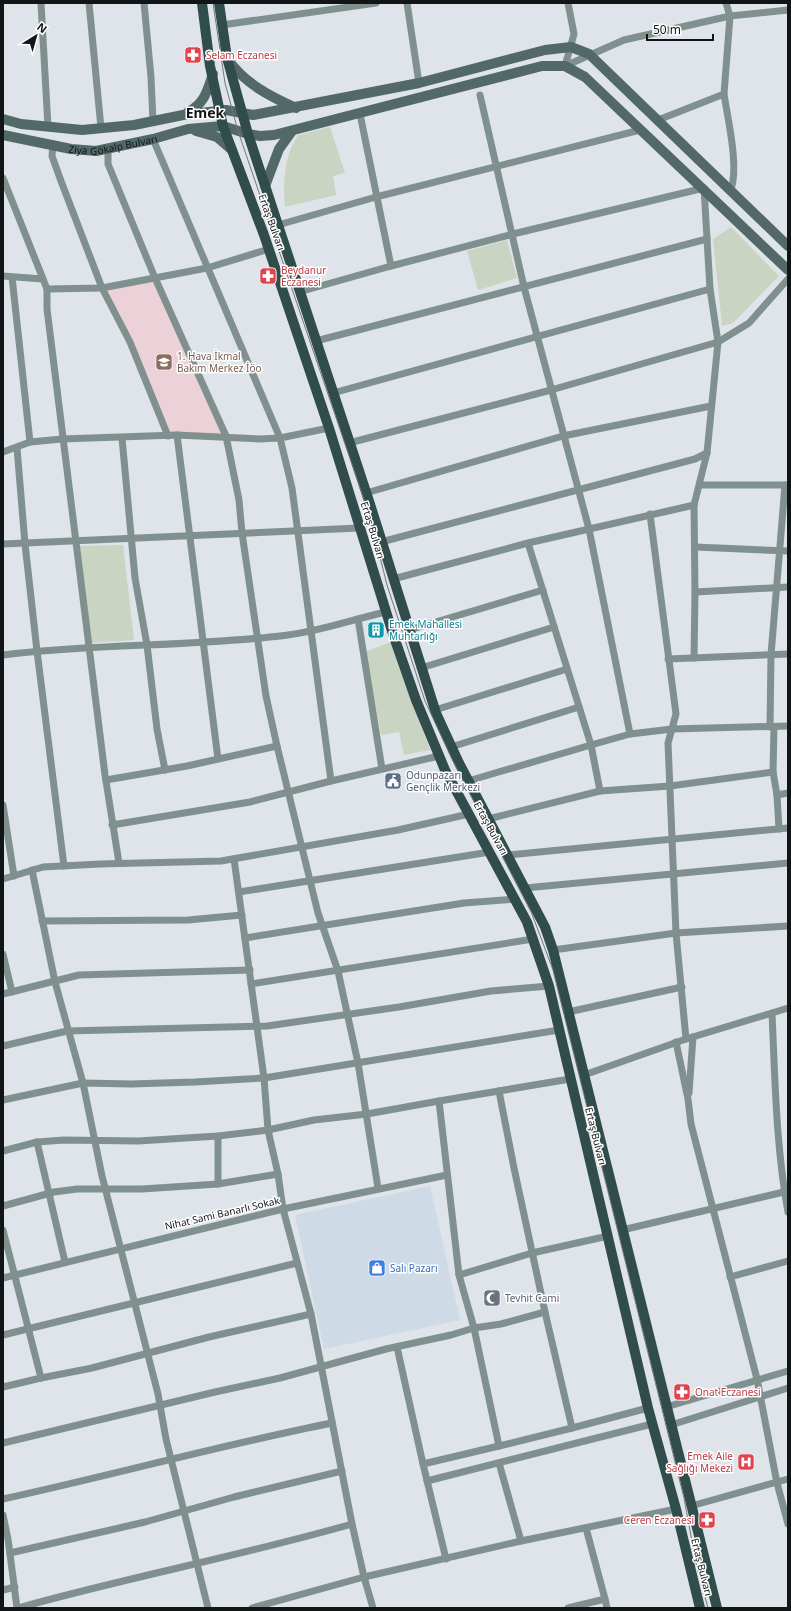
<svg xmlns="http://www.w3.org/2000/svg" width="791" height="1611" viewBox="0 0 791 1611" font-family="'Noto Sans',sans-serif">
	<style>
		.built { fill: #cedae5 }
		.education { fill: #ecd2d8 }
		.green { fill: #cad4c3 }
		.lines { fill: none; stroke-linecap: round; stroke-linejoin: round }
		.street { stroke: #80908f; stroke-width: 7 }
		.secondary { stroke: #526967; stroke-width: 10 }
		.primary { stroke: #304d4b; stroke-width: 10 }
		.tram { stroke: #727679; stroke-width: 1 }
		.labels { text-anchor: middle; stroke-width: 3; stroke-linejoin: round; paint-order: stroke }
		.health-label { font-size: 10px; fill: #be3a42; stroke: #fff; text-anchor: start }
		.street-label { font-size: 10px; fill: #121516; stroke: #fff }
		.education-label { font-size: 10px; fill: #785e54; stroke: #fff; text-anchor: start }
		.culture-label { font-size: 10px; fill: #0d838f; stroke: #fff; text-anchor: start }
		.service-label { font-size: 10px; fill: #4e5e75; stroke: #fff; text-anchor: start }
		.shop-label { font-size: 10px; fill: #366cbe; stroke: #fff; text-anchor: start }
		.worship-label { font-size: 10px; fill: #5b616d; stroke: #fff; text-anchor: start }
		.district-label { font-size: 14px; font-weight: bold; fill: #121516; stroke: #fff }
	</style>
	<rect width="100%" height="100%" fill="#dee4e9"/>
	<!-- built -->
	<path class="built" d="M430,1186l30,134 -136,29 -29,-134z"/>
	<!-- education -->
	<path class="education" d="M155,278l71,158h-58l-66,-148z"/>
	<!-- green -->
	<g class="green">
		<path d="M330,127l15,46 -12,3 3,19 -51,12c-2,-26 -1,-50 13,-72z"/>
		<path d="M731,227l48,49 -46,47 -11,3 -9,-87z"/>
		<path d="M507,240l10,38 -39,12 -11,-39z"/>
		<path d="M123,545l11,95 -43,3 -11,-97z"/>
		<path d="M391,642l39,108 -26,5 -5,-23 -18,3 -16,-83z"/>
	</g>
	<g class="lines">
		<!-- street -->
		<g class="street">
			<path d="M41,3l7,124"/>
			<path d="M89,3l12,125"/>
			<path d="M144,3l7,74 2,45"/>
			<path d="M407,3l12,80"/>
			<path d="M222,25l154,-22"/>
			<path d="M565,66l59,-26 106,-24 58,-6"/>
			<path d="M565,66l9,-32 -6,-31"/>
			<path d="M724,94c4,27 15,71 7,96"/>
			<path d="M480,95l44,192 65,242 41,205 42,-5 116,-3"/>
			<path d="M360,114l31,152 122,-32 191,-46 6,101 8,53 -11,111 -13,52 1,87 93,-5"/>
			<path d="M658,120l66,-26 6,-78 -4,-13"/>
			<path d="M153,139l127,299 12,50 39,293"/>
			<path d="M53,144l-1,12 9,25 41,107 28,54 38,94"/>
			<path d="M108,150v14l47,114 71,158 13,64 3,33 24,163 11,50"/>
			<path d="M3,178l44,111v20l58,466 14,88"/>
			<path d="M278,225l98,-28 264,-67"/>
			<path d="M3,276l39,3"/>
			<path d="M12,277l18,165"/>
			<path d="M47,289l55,-1 105,-20 62,-19"/>
			<path d="M299,292l92,-26"/>
			<path d="M316,341l391,-102"/>
			<path d="M333,393l377,-104"/>
			<path d="M177,435l41,324"/>
			<path d="M122,438l13,140 12,67 10,84 8,41"/>
			<path d="M349,443l202,-53 167,-48 31,-19 39,-44"/>
			<path d="M17,448l8,96 12,107 27,215"/>
			<path d="M3,452l27,-10 32,-3 115,-4 82,4 21,-1 49,-10"/>
			<path d="M700,485h88"/>
			<path d="M366,493l197,-57 148,-30"/>
			<path d="M650,514l26,200 -8,29 8,190 10,106"/>
			<path d="M381,542l314,-83 12,-6"/>
			<path d="M528,543l63,202 39,-11"/>
			<path d="M3,544l356,-16"/>
			<path d="M695,547l93,4"/>
			<path d="M393,579l135,-36 166,-38"/>
			<path d="M358,619l24,150"/>
			<path d="M409,630l134,-40"/>
			<path d="M3,655c94,-12 191,-8 285,-20 33,-4 66,-16 98,-23"/>
			<path d="M694,658l1,-66"/>
			<path d="M668,659l120,-5"/>
			<path d="M421,668l133,-41"/>
			<path d="M435,710l132,-41"/>
			<path d="M770,727l1,-72 14,-170"/>
			<path d="M774,727l-1,45 4,23 2,34"/>
			<path d="M451,747l128,-40"/>
			<path d="M106,780l81,-14 90,-20 41,167 20,58 20,92 20,125"/>
			<path d="M468,781l123,-36 9,46"/>
			<path d="M777,795l11,-2"/>
			<path d="M3,805l11,71"/>
			<path d="M488,819l112,-28 70,-5 103,-14"/>
			<path d="M112,825l138,-23 81,-21 108,-25"/>
			<path d="M508,855l280,-27"/>
			<path d="M32,870l23,112 28,101 19,93 56,218 8,45 42,169"/>
			<path d="M3,879l40,-12 57,-3 121,-3 177,-31 71,-16"/>
			<path d="M525,888l263,-25"/>
			<path d="M239,892l251,-40"/>
			<path d="M42,921l146,-1 54,-5"/>
			<path d="M245,938l219,-35 52,-4"/>
			<path d="M553,950l123,-17 112,-7"/>
			<path d="M3,954l9,38"/>
			<path d="M251,984l282,-45"/>
			<path d="M3,994l76,-19 171,-5"/>
			<path d="M788,1008l-16,5c3,66 4,134 16,199"/>
			<path d="M568,1012l114,-25"/>
			<path d="M676,1042l12,57 3,25 66,255 20,104 11,41"/>
			<path d="M3,1046l64,-15 200,-5 132,-19 92,-16 58,-5"/>
			<path d="M584,1075l102,-36 86,-26"/>
			<path d="M570,1079l-131,22 20,174 15,53 25,118 73,-18"/>
			<path d="M499,1091l15,77 31,144"/>
			<path d="M689,1093l4,-56"/>
			<path d="M3,1100l80,-17 48,1 64,-2 69,-4 295,-48"/>
			<path d="M218,1136v48"/>
			<path d="M37,1142l28,120"/>
			<path d="M3,1151l34,-9 27,-2 74,1 80,-5 50,-6 46,-10 53,-6 72,-13"/>
			<path d="M3,1206l51,-14 23,-3h65l76,-5 60,-10"/>
			<path d="M3,1230l38,148 51,-10 117,-31 102,-23 -28,-105 -5,-35 -10,-44 -4,-52 -30,-219"/>
			<path d="M622,1230l166,-39"/>
			<path d="M459,1275l73,-22 76,-17"/>
			<path d="M730,1277l58,-16"/>
			<path d="M3,1278l280,-69 164,-34"/>
			<path d="M311,1314l41,210 12,53 9,31"/>
			<path d="M3,1335l294,-72"/>
			<path d="M397,1347l26,117 23,95"/>
			<path d="M3,1387l38,-9"/>
			<path d="M666,1407l122,-36"/>
			<path d="M671,1425l117,-37"/>
			<path d="M3,1443l212,-51 65,-14 106,-29 65,-14 23,-7 27,-4 44,-12 27,116 76,-20"/>
			<path d="M499,1463l22,78"/>
			<path d="M423,1464l76,-18"/>
			<path d="M427,1481l225,-57"/>
			<path d="M3,1499c110,-24 218,-54 329,-76"/>
			<path d="M691,1506l97,-27"/>
			<path d="M3,1515l5,24 9,69"/>
			<path d="M586,1528l19,71"/>
			<path d="M10,1553l135,-31 89,-25 108,-26"/>
			<path d="M3,1590l12,-3"/>
			<path d="M18,1608c110,-31 223,-52 334,-84"/>
			<path d="M252,1608l112,-31 157,-36 155,-32"/>
			<path d="M568,1608l37,-9 2,9"/>
		</g>
		<!-- secondary -->
		<g class="secondary">
			<path d="M228,60c18,24 41,36 68,48"/>
			<path d="M188,112c17,-9 19,-21 25,-38"/>
			<path d="M3,119l18,5 61,6 52,-5 49,-10 43,-5 27,5 166,-32 126,-33 26,-3 18,7 199,192"/>
			<path d="M196,131l21,6 15,13"/>
			<path id="s1" d="M3,135l68,14 25,2 57,-12 35,-10 35,-3 25,8 12,2 14,-1 268,-69h23l20,11 203,193"/>
			<path d="M265,186l14,-37 13,-18"/>
		</g>
		<!-- primary -->
		<g class="primary">
			<path d="M202,3l8,63 13,60 41,109 65,193 64,206 23,66 29,70 82,152 22,64 99,422 28,101 24,99"/>
			<path d="M219,3l8,55 21,76 121,367 67,212 23,50 86,164 8,23 164,658"/>
		</g>
		<!-- tram -->
		<path class="tram" d="M213,3l12,80 13,48 132,386 17,68 38,116 26,56 81,157 21,56 131,528 12,65 12,45"/>
	</g>
	<!-- icons -->
	<defs>
		<symbol id="pharmacy-square" viewBox="-11 -11 22 22"><rect x="-9" y="-9" width="18" height="18" rx="4" fill="#e0444e" stroke="#fff"/><path d="M-2-6h4v4h4v4h-4v4h-4v-4h-4v-4h4Z" fill="#fff"/></symbol>
		<symbol id="school-square" viewBox="-11 -11 22 22"><rect x="-9" y="-9" width="18" height="18" rx="4" fill="#8d6e63" stroke="#fff"/><path d="M0-5L7-2L0 1L-7-2ZM-4 1L0 2.5L4 1V4Q0 6-4 4Z" fill="#fff"/></symbol>
		<symbol id="building-square" viewBox="-11 -11 22 22"><rect x="-9" y="-9" width="18" height="18" rx="4" fill="#0f9aa8" stroke="#fff"/><path d="M-4-6H4V6H1V3H-1V6H-4ZM-2.5-4.3h1.7v1.8h-1.7ZM.8-4.3h1.7v1.8H.8ZM-2.5-1h1.7V.8h-1.7ZM.8-1h1.7V.8H.8Z" fill="#fff"/></symbol>
		<symbol id="civic-square" viewBox="-11 -11 22 22"><rect x="-9" y="-9" width="18" height="18" rx="4" fill="#5c6f8a" stroke="#fff"/><path d="M-.6-6.5H3V-4.5H.6V-3L4-1V1h2V6H-6V1h2V-1L-.6-3ZM-1.2 2.5V6h2.4V2.5Z" fill="#fff"/></symbol>
		<symbol id="shop-square" viewBox="-11 -11 22 22"><rect x="-9" y="-9" width="18" height="18" rx="4" fill="#3f7fe0" stroke="#fff"/><path d="M-5-2.5h2.3a2.7 3.5 0 0 1 5.4 0H5L5.5 6h-11ZM-1.5-2.5h3a1.5 2.3 0 0 0-3 0Z" fill="#fff"/></symbol>
		<symbol id="mosque-square" viewBox="-11 -11 22 22"><rect x="-9" y="-9" width="18" height="18" rx="4" fill="#6b7280" stroke="#fff"/><path d="M3.5-4.9A6 6 0 1 0 3.5 4.9A5 5 0 1 1 3.5-4.9Z" fill="#fff"/></symbol>
		<symbol id="hospital-square" viewBox="-11 -11 22 22"><rect x="-9" y="-9" width="18" height="18" rx="4" fill="#e0444e" stroke="#fff"/><path d="M-5-5h3v3.5h4V-5h3V5h-3V1.5h-4V5h-3Z" fill="#fff"/></symbol>
	</defs>
	<g fill-rule="evenodd">
		<use href="#pharmacy-square" x="183" y="45" width="20" height="20"/>
		<use href="#pharmacy-square" x="258" y="266" width="20" height="20"/>
		<use href="#school-square" x="154" y="352" width="20" height="20"/>
		<use href="#building-square" x="366" y="620" width="20" height="20"/>
		<use href="#civic-square" x="383" y="771" width="20" height="20"/>
		<use href="#shop-square" x="367" y="1258" width="20" height="20"/>
		<use href="#mosque-square" x="482" y="1288" width="20" height="20"/>
		<use href="#pharmacy-square" x="672" y="1382" width="20" height="20"/>
		<use href="#hospital-square" x="736" y="1452" width="20" height="20"/>
		<use href="#pharmacy-square" x="697" y="1510" width="20" height="20"/>
	</g>
	<g class="labels">
		<!-- health labels -->
		<g class="health-label">
			<text x="206" y="59">Selam Eczanesi</text>
			<text x="281" y="274">Beydanur<tspan x="281" dy="12">Eczanesi</tspan></text>
			<text x="695" y="1396">Onat Eczanesi</text>
			<text x="733" y="1460" text-anchor="end">Emek Aile<tspan x="733" dy="12">Sağlığı Mekezi</tspan></text>
			<text x="694" y="1524" text-anchor="end">Ceren Eczanesi</text>
		</g>
		<!-- street labels -->
		<g class="street-label">
			<text dy="4" stroke="none"><textPath href="#s1" startOffset="112">Ziya Gökalp Bulvarı</textPath></text>
			<text transform="translate(272 222) rotate(70)" y="4">Ertaş Bulvarı</text>
			<text transform="translate(373 530) rotate(73)" y="4">Ertaş Bulvarı</text>
			<text transform="translate(491 828) rotate(61)" y="4">Ertaş Bulvarı</text>
			<text transform="translate(596 1136) rotate(76)" y="4">Ertaş Bulvarı</text>
			<text transform="translate(222 1213) rotate(-13)" y="4">Nihat Sami Banarlı Sokak</text>
			<text transform="translate(702 1567) rotate(76)" y="4">Ertaş Bulvarı</text>
		</g>
		<!-- education labels -->
		<g class="education-label">
			<text x="177" y="360">1. Hava İkmal<tspan x="177" dy="12">Bakım Merkez İöo</tspan></text>
		</g>
		<!-- culture labels -->
		<g class="culture-label">
			<text x="389" y="628">Emek Mahallesi<tspan x="389" dy="12">Muhtarlığı</tspan></text>
		</g>
		<!-- service labels -->
		<g class="service-label">
			<text x="406" y="779">Odunpazarı<tspan x="406" dy="12">Gençlik Merkezi</tspan></text>
		</g>
		<!-- shop labels -->
		<g class="shop-label">
			<text x="390" y="1272">Salı Pazarı</text>
		</g>
		<!-- worship labels -->
		<g class="worship-label">
			<text x="505" y="1302">Tevhit Cami</text>
		</g>
		<!-- district labels -->
		<g class="district-label">
			<text x="205" y="118">Emek</text>
		</g>
	</g>
	<!-- border -->
	<rect width="791" height="1611" fill="none" stroke="#121516" stroke-width="8"/>
	<!-- north arrow -->
	<g transform="translate(36 36) rotate(37)" stroke="#ffffff" stroke-width="3" paint-order="stroke">
	<path d="M0-3L7 15L0 10L-7 15Z" fill="#121516"/>
	<text y="-6" font-size="11" font-weight="bold" text-anchor="middle" fill="#121516">N</text>
	</g>
	<!-- scale -->
	<path d="M647 34v6h66v-6" fill="none" stroke="#121516" stroke-width="2"/>
	<text x="653" y="34" font-size="12" fill="#121516" stroke="#ffffff" stroke-width="3" paint-order="stroke">50 m</text>
</svg>
